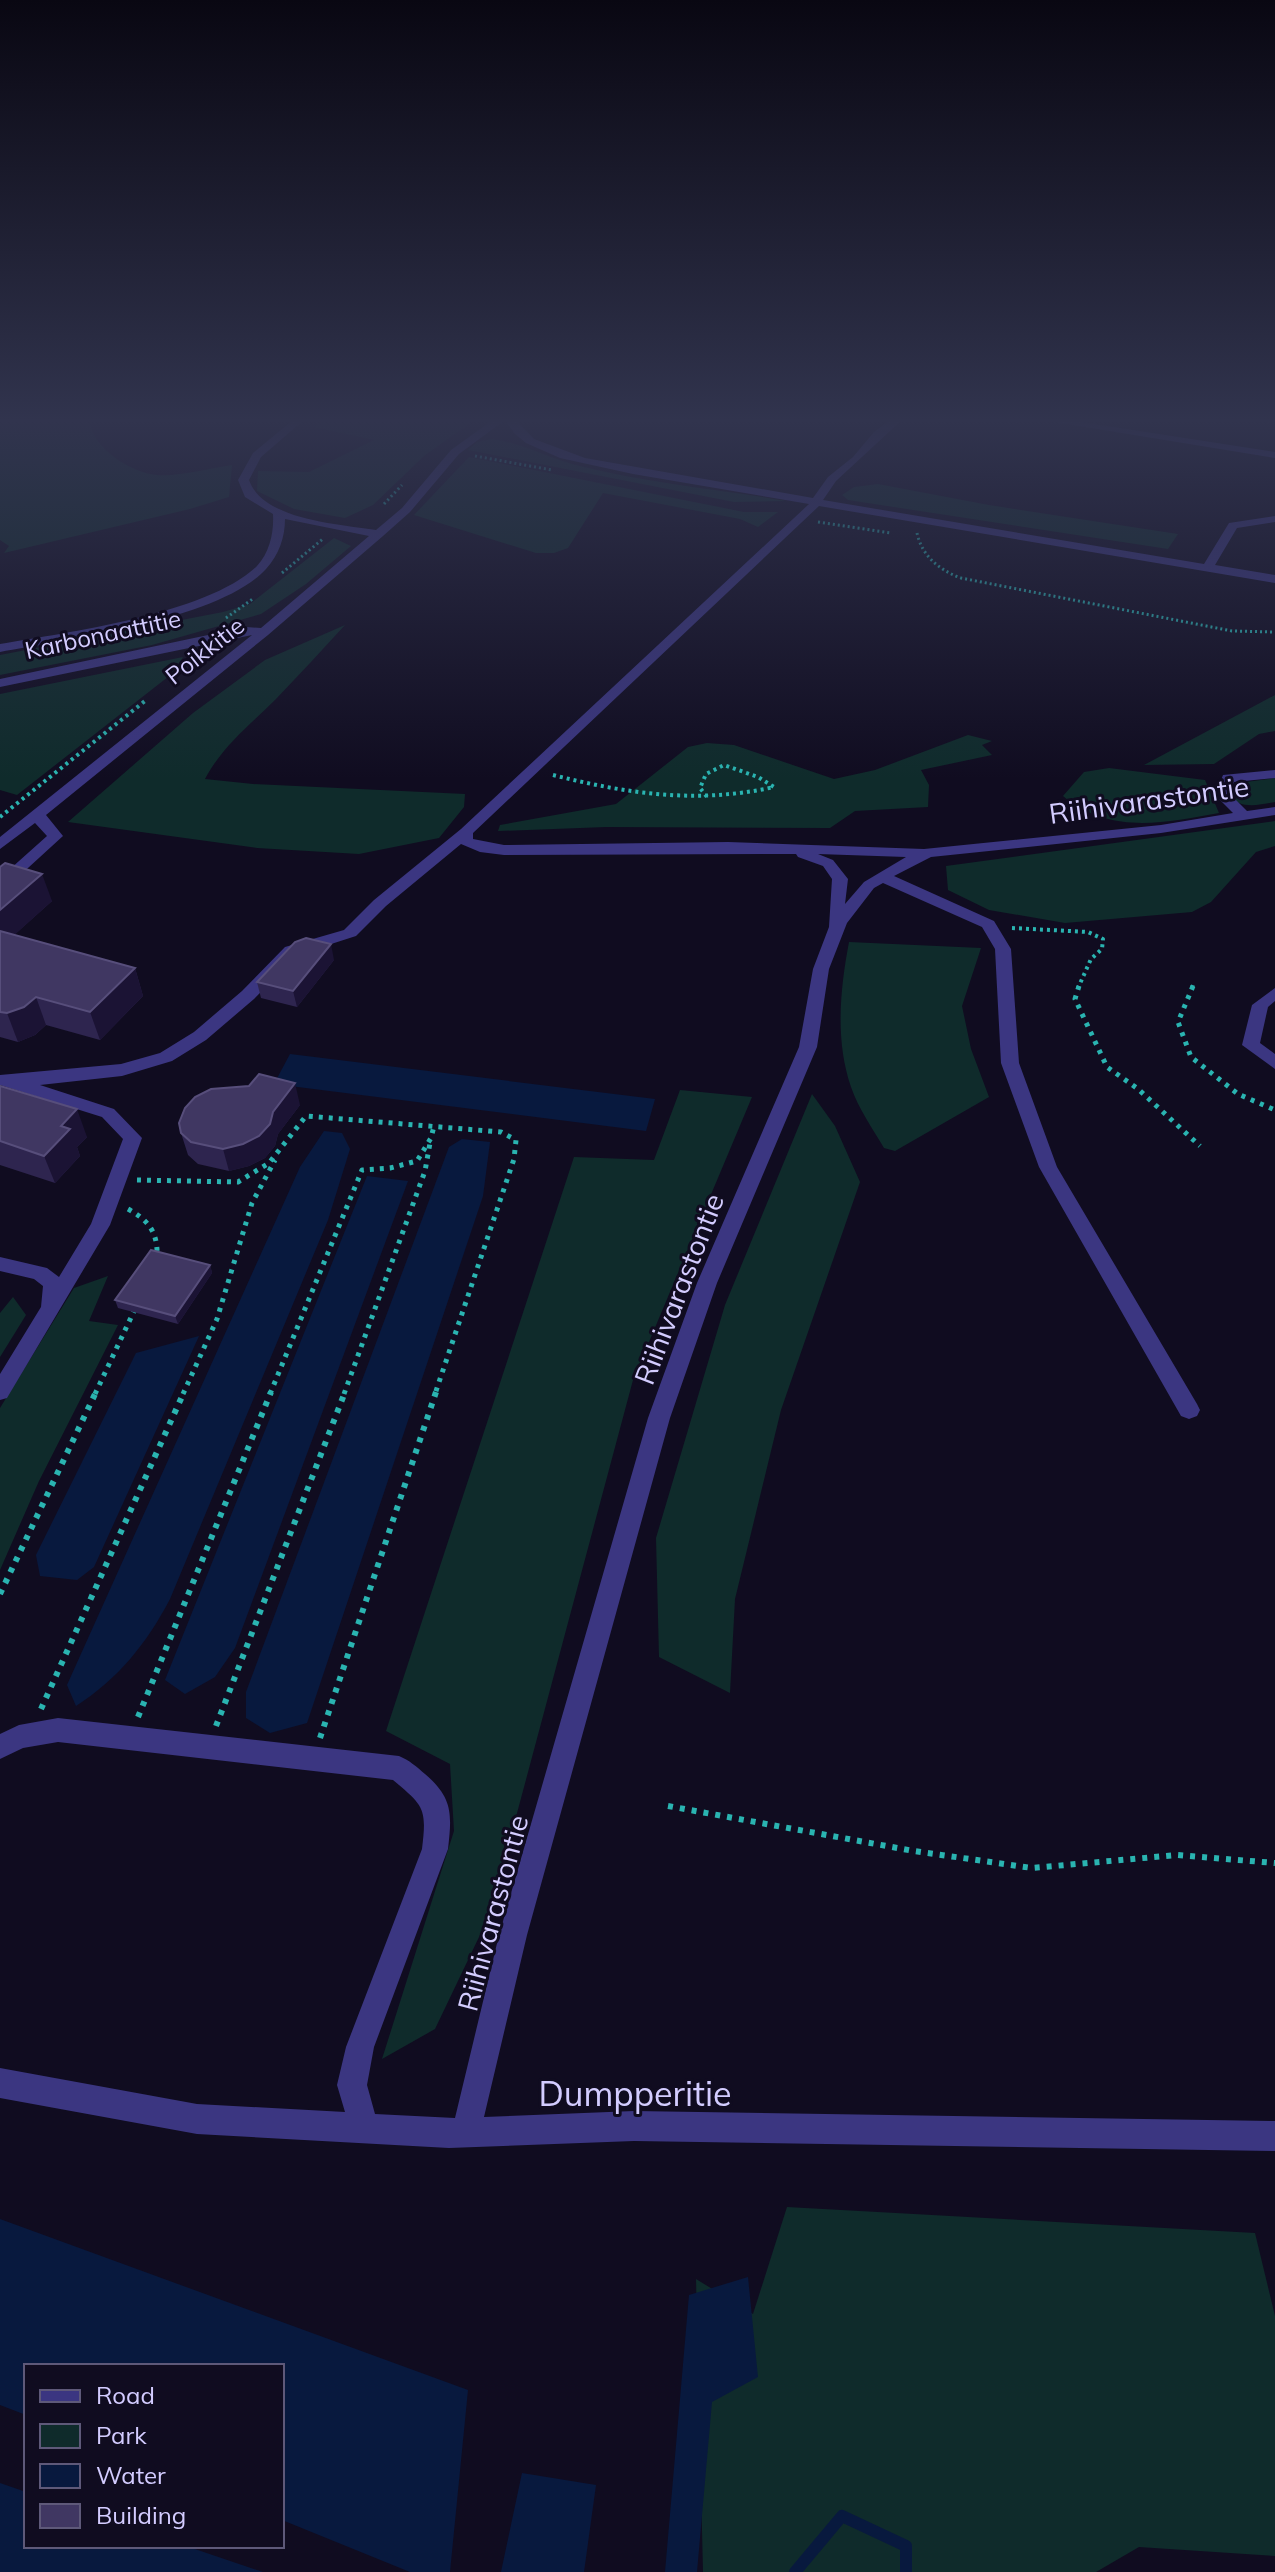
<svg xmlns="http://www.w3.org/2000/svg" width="1275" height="2572" viewBox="0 0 1275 2572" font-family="Mulish,sans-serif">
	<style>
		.green { fill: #0f2b2b }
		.water { fill: #08193e }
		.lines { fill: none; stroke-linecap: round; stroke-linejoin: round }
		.stream { stroke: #08193e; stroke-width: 12 }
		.path-far3 { stroke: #2ab4b1; stroke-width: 3; stroke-dasharray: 2 3; stroke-linecap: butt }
		.path-far2 { stroke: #2ab4b1; stroke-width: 4; stroke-dasharray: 3 4; stroke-linecap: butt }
		.path-far1 { stroke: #2ab4b1; stroke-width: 5; stroke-dasharray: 4 6; stroke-linecap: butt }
		.path { stroke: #2ab4b1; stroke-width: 6; stroke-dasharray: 5 7; stroke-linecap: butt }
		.minor { fill: #3b3681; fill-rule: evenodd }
		.wall { fill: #2e254f }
		.shaded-wall { fill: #1b1334 }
		.building { fill: #403762; stroke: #574e7b; stroke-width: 2 }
		.labels { text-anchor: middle; stroke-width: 6; stroke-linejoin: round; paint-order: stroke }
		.far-street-label { font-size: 24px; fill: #d3ccff; stroke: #100c20 }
		.street-label { font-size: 28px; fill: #d3ccff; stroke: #100c20 }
		.near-street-label { font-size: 34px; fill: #d3ccff; stroke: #100c20 }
	</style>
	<rect width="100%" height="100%" fill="#100c20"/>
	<!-- green -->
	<g class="green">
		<path d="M0,419h90c0,28 41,54 67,56 20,2 53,-7 75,-10l-3,32 -39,12 -186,44 5,-7 -9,-6z"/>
		<path d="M325,419h151l-52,37 -51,49 -28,13 -51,-9 -37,-18 1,-20 51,1 65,-32 -60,-13z"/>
		<path d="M492,439c31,4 57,20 88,27 67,17 138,23 206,35l-52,1 -266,-52 9,-8z"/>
		<path d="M469,457l275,55h34l-20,15 -18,-8 -137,-26 -35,55 -14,5h-18l-122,-38z"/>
		<path d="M878,484l111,21 189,29 -10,15 -320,-49 -6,-5 12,-8z"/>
		<path d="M334,538l17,8 -45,38 -45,30 -109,31 -152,30v-20l223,-43 27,-8z"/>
		<path d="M345,625c-23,25 -46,50 -69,74 -26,26 -53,46 -71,80l48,5 212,10 -1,13 -25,31 -80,16 -102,-6 -189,-26 125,-109 72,-53z"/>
		<path d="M183,657l-10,16 -156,122 -17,-5v-96z"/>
		<path d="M1275,695v36l-16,3 -45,30 -70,1z"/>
		<path d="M968,735l24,6 -10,4 10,10 -71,15 8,15 -1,22 -73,4 -25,17 -224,-1 -108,4 2,-6 116,-21 72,-57 19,-4 27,2 100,34 41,-9z"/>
		<path d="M1109,768l96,12 14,33c-55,10 -109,22 -156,-17l21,-24z"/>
		<path d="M1275,778v24c-18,3 -35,8 -47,-8l3,-10z"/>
		<path d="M1275,821v25l-19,6 -45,50 -19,10 -127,11 -76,-13 -41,-20 -2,-24z"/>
		<path d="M849,942l132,6 -19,58 9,43 18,48 -94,54 -11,-3c-11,-19 -26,-40 -33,-61 -16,-47 -11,-97 -2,-145z"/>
		<path d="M680,1090l72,7 -119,283 -143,534 -55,115 -53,30 72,-228 -4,-67 -64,-33 188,-574 80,3z"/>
		<path d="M812,1094l23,32 25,56 -79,228 -46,189 -5,94 -71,-36 -3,-119 69,-233z"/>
		<path d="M108,1276l-19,45 29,4 -79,156 -39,89v-162l74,-120z"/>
		<path d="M13,1297l13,18 -26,42v-44z"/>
		<path d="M787,2207l468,26 20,83v240l-136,-9 -43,25h-393l-7,-293 57,35z"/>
	</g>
	<!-- water -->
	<g class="water">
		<path d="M290,1054l365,45 -9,32 -372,-47z"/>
		<path d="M324,1131l18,2 8,16 -22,71 -158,379c-23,44 -52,80 -94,107l-9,-21 233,-518z"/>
		<path d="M462,1139l28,3 -7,54 -176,527 -37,10 -24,-15v-26l203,-545z"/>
		<path d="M367,1176l41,5 -173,467 -20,29 -30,17 -20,-14z"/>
		<path d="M199,1336l-105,231 -17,13 -37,-4 -4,-21 100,-202z"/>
		<path d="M0,2219l468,171 -18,182h-40l-128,-52v-154h-256v49l-26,-10z"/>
		<path d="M748,2277l10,100 -46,25 -15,170h-32l24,-277z"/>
		<path d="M522,2473l74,12 -12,87h-83z"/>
		<path d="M0,2483l26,9v54h160l77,26h-263z"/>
	</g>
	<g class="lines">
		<!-- stream -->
		<path class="stream" d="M795,2572l47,-56 64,30v26"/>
		<!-- path-far3 -->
		<g class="path-far3">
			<path d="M475,456l77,14"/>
			<path d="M384,504l18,-19"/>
			<path d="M818,522l73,11"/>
			<path d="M917,533c5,23 22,37 44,45l271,53 43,1"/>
			<path d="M282,573l42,-35"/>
			<path d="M226,618l28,-20"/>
		</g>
		<!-- path-far2 -->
		<g class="path-far2">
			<path d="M553,775c75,19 145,29 221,12l-16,-10 -34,-12 -18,9 -6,14 7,9"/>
			<path d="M0,817l145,-116"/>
			<path d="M1012,928l76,4 15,7 -1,10 -11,10 -13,29"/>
			<path d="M1192,988l2,-6"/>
		</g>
		<!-- path-far1 -->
		<g class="path-far1">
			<path d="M1079,986l-4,13 32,68 31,22 62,57"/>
			<path d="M1193,986l-15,36 13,35 47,37 37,16"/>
			<path d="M137,1180l101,2 31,-19 37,-47 195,16 15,8 -2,19 -79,235"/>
			<path d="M128,1209c20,11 30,23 29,47"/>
			<path d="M95,1394l40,-85"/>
			<path d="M183,1394l34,-75 35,-116 23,-43"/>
			<path d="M270,1394l92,-224 28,-2 27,-7 14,-23 3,-12"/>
			<path d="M344,1394l81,-223 5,-28"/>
		</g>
		<!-- path -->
		<g class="path">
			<path d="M0,1594l96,-202"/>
			<path d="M41,1709l143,-317"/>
			<path d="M138,1717l133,-325"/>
			<path d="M216,1726l129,-334"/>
			<path d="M320,1738l116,-346"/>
			<path d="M668,1806l246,45 118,17 145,-13 98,8"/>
		</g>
		<!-- minor -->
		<g class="minor">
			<path d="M294,419h11l-44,38 -12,23c14,40 89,44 127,50l26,-22 49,-58 43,-31h21l19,20 51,19 228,40 15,-21 25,-20 21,-25 17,-13h12l-67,62 -13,19 381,64 25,-41 46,-7v6l-38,6 -22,37 60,10v8l-456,-77 -346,327v6l31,6 224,-3 196,7 237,-24 72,-12 -18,-18 8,-20 52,-5v8l-41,4 -4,12 17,17 28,-4v8l-114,18 -230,24 -37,19 100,45 17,28 8,114 38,104 140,237 3,6 -3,6 -8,3 -8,-3 -142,-249 -38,-104 -6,-114 -13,-22 -99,-44 -9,5 -27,35 -18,46 -12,78 -100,236 -47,135 -143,517 -43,182 150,-6 641,10v30l-641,-10 -185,7 -252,-14 -197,-36v-30l197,36 148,8 -8,-27 9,-38 76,-198c5,-41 2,-43 -29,-69l-335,-38 -35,6 -23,11v-25l19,-9 39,-7 341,38c10,4 18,11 26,18 28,24 27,40 23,75l-74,198 -7,38 8,29 80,4 44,-183 149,-517 49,-135 102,-236 14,-78 16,-42 3,-48 -9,-13 -25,-9 -2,-3 -292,1 -24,-3 -19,-8 -75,62 -30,30 -59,19 -43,44 -48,41 -34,21 -50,15 -82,9 74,24 28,29 -32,87 -103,173 -7,2v-26l41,-67 2,-21 -9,-7 -34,-8v-14l47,11 12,9 32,-53 32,-85 -21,-22 -102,-32v-10l121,-11 39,-11 34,-21 48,-41 43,-44 59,-17 30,-30 87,-71 348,-325 -176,-30 -73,-16 -34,-15 -12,-10 -9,-13 -46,34 -49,58 -27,24 -115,99 -222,180 17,21 -58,53 -5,2v-13l47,-42 -12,-13 -35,26v-12l252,-202 -252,52v-8l246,-52 15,1 108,-92 -84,-17c0,18 -6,36 -19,50 -45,50 -199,71 -266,83v-8c68,-12 207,-30 257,-78 13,-14 17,-34 16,-52l-28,-17 -7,-17 15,-27zM818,854l88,3 -42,25 -19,22 3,-25 -15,-19z"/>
			<path d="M1036,419h26l213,33v6z"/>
			<path d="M1261,419h13v1l-5,3z"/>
			<path d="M1275,988v13l-7,6 -8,36 15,11v15l-33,-24 10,-40z"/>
		</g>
	</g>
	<!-- wall -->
	<g class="wall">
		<path d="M0,867l52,34 -38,34 121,33 8,28 -43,44 -54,-15 -11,10 -17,7 -18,-5z"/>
		<path d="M334,960l-37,47 -36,-9 -4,-16z"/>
		<path d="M0,1086l87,51 -10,10 3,9 -25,27 -55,-18z"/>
		<path d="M300,1105l-22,29 -3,12 -10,12 -16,8 -20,5 -31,-7 -10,-9 -7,-22z"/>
		<path d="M210,1265l2,8 -34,51 -60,-16 -3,-8z"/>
	</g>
	<!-- shaded-wall -->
	<g class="shaded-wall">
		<path d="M42,874l10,27 -52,47v-38z"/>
		<path d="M331,944l3,16 -37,47 -4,-16z"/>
		<path d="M135,968l8,28 -43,44 -10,-28z"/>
		<path d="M36,997l10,28 -11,10 -17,7 -11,-29z"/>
		<path d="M295,1083l5,22 -22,29 -3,12 -10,12 -16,8 -20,5 -6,-22 50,-37z"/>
		<path d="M77,1109l10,28 -10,10 3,9 -25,27 -11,-27 17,-30z"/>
		<path d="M210,1265l2,8 -34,51 -3,-8z"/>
	</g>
	<!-- building -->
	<g class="building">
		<path d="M5,863l37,11 -42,36v-43z"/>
		<path d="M0,931l135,37 -45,44 -54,-15 -12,10 -17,6 -7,-1z"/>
		<path d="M306,938l25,6 -38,47 -36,-9 38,-40z"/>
		<path d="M259,1074l36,9 -22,29 -3,12 -11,12 -16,8 -20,5 -32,-7 -10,-9 -2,-10 6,-15 10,-11 16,-8 38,-3z"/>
		<path d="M0,1086l77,23 -16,17 9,3 -26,27 -44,-15z"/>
		<path d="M151,1250l59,15 -35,51 -60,-16z"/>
	</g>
	<!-- sky -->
	<linearGradient id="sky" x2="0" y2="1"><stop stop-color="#090712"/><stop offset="0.54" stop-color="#31344e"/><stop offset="1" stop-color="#31344e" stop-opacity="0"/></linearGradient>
	<rect width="1275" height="779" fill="url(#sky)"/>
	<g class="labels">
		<!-- far-street labels -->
		<g class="far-street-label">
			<text transform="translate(103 635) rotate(-12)" y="8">Karbonaattitie</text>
			<text transform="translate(205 651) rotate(-38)" y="8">Poikkitie</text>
		</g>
		<!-- street labels -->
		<g class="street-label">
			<text transform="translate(1149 800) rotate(-8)" y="10">Riihivarastontie</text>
			<text transform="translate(679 1289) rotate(-69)" y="10">Riihivarastontie</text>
			<text transform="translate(493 1913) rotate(-75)" y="10">Riihivarastontie</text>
		</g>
		<!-- near-street labels -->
		<g class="near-street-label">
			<text x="635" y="2106">Dumpperitie</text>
		</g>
	</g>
	<!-- legend -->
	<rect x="24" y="2364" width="260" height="184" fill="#100c20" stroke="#5e5979" stroke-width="2"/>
	<rect x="40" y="2390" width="40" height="12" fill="#3b3681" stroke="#5e5979" stroke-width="2"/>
	<text x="96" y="2404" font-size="24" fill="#d3ccff">Road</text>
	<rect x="40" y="2424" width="40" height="24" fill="#0f2b2b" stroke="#5e5979" stroke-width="2"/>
	<text x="96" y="2444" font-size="24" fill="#d3ccff">Park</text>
	<rect x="40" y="2464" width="40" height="24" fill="#08193e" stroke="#5e5979" stroke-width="2"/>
	<text x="96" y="2484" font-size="24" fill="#d3ccff">Water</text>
	<rect x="40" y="2504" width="40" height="24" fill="#403762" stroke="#5e5979" stroke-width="2"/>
	<text x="96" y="2524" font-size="24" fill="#d3ccff">Building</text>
</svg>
